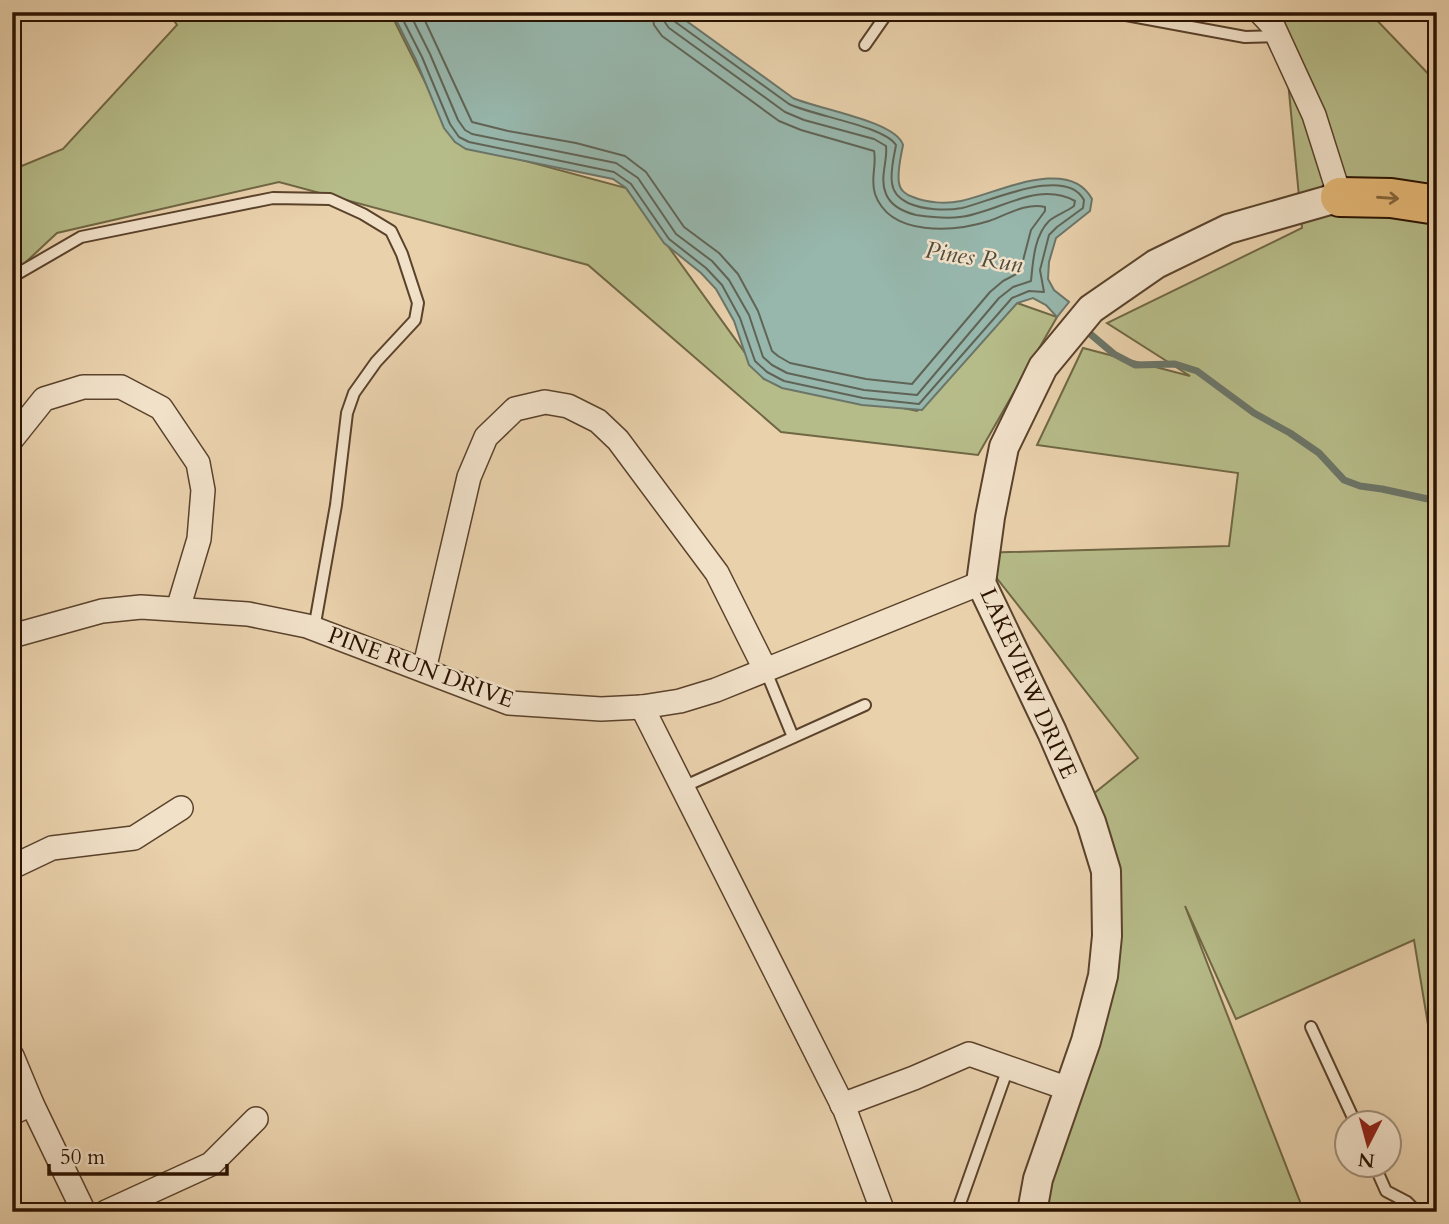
<svg xmlns="http://www.w3.org/2000/svg" width="1449" height="1224" viewBox="0 0 1449 1224" font-family="Cardo,serif">
	<style>
		.green { fill: #b6bc89; stroke: #706744; stroke-width: 2 }
		.water { fill: #97b7ad; stroke: #6b7568; stroke-width: 2 }
		.lines { fill: none; stroke-linecap: round; stroke-linejoin: round }
		.shore { stroke: #606456; stroke-width: 2 }
		.stream { stroke: #6b7568; stroke-width: 7 }
		.service-casing { stroke: #5a422b; stroke-width: 14 }
		.minor-casing { stroke: #5a422b; stroke-width: 26 }
		.tertiary-casing { stroke: #5a422b; stroke-width: 32 }
		.motorway-casing { stroke: #2a1200; stroke-width: 42 }
		.service { stroke: #f1e1c9; stroke-width: 10 }
		.minor { stroke: #f1e1c9; stroke-width: 23 }
		.tertiary { stroke: #f1e1c9; stroke-width: 28 }
		.motorway { stroke: #e4b876; stroke-width: 38 }
		.oneway { stroke: #87653b }
		.labels { text-anchor: middle; stroke-width: 5; stroke-linejoin: round; paint-order: stroke }
		.street-label { font-size: 23px; fill: #2a1200; stroke: #f1e1c9 }
		.water-label { font-size: 24px; font-style: italic; fill: #504c3d; stroke: #f1e1c9 }
	</style>
	<rect width="100%" height="100%" fill="#e9d1ac"/>
	<filter id="stains"><feTurbulence type="fractalNoise" baseFrequency=".00286" numOctaves="4"/><feColorMatrix values="0 0 0 0 .2 0 0 0 0 .09 0 0 0 0 .02 0 0 0 .5 -.17"/></filter>
	<radialGradient id="worn" r=".72"><stop offset=".6" stop-color="#630" stop-opacity="0"/><stop offset="1" stop-color="#630" stop-opacity=".3"/></radialGradient>
	<!-- green -->
	<g class="green">
		<path d="M168,12h222l65,130 171,46 138,191 153,32 100,-108 40,14 -79,138 -197,-23 -193,-167 -309,-83 -222,51 -45,42v-105l51,-21 114,-124z"/>
		<path d="M1251,12h118l68,71v996l-23,-139 -178,79 -51,-113 119,306h-272l71,-236 -16,-177 51,-41 -161,-205 252,-7 9,-73 -201,-28 46,-97 107,28 -83,-53 195,-95 -17,-178z"/>
	</g>
	<!-- water -->
	<path class="water" d="M392,12h282l119,86c24,11 103,23 110,47 -2,11 -6,26 -4,38 1,7 7,12 14,14 14,6 33,7 48,4 34,-7 108,-46 131,-2l-2,12 -34,27 -7,24 -1,17 6,11 15,12 -12,15 -11,-12 -13,-7 -16,5 -95,107 -60,-5 -80,-17 -18,-9 -15,-14 -15,-44 -18,-32 -15,-16 -37,-30 -38,-55 -13,-9 -147,-30 -11,-7 -11,-14 -28,-68z"/>
	<g class="lines">
		<!-- shore -->
		<g class="shore">
			<path d="M399,12l23,45 28,67 9,13 10,5 145,30 17,12 38,55 37,29 16,17 18,33 15,43 12,11 17,9 79,17 56,6 93,-106 17,-7 15,1 -4,-22 9,-35 8,-8 26,-19 1,-8c-18,-35 -95,2 -122,8 -16,3 -38,2 -54,-5 -8,-4 -15,-10 -16,-20 -2,-12 2,-26 4,-38 -12,-19 -82,-29 -107,-41l-115,-83 -3,-9"/>
			<path d="M409,12l21,42 28,66 7,10 7,4 144,29 22,15 38,56 36,27 17,19 20,35 14,42 9,8 15,8 77,17 53,5 82,-97 14,-11 18,-6c2,-19 3,-45 18,-60 7,-6 17,-9 25,-15l1,-5c-38,-21 -78,12 -115,16 -15,2 -30,0 -44,-2 -12,-3 -25,-9 -30,-21 -7,-16 2,-33 0,-48l-12,-7 -70,-19 -19,-8 -116,-84 -5,-7 -2,-9"/>
			<path d="M421,12l51,110 36,9 68,12 49,13 21,16 38,55 35,26 19,21 20,37 14,40 6,5 12,7 76,16 46,5 78,-92 13,-11 17,-9 11,-42 14,-19v-4c-18,-5 -39,8 -56,14 -35,11 -99,16 -114,-27 -5,-15 2,-29 -1,-43l-73,-21 -22,-9 -117,-85 -8,-11 -2,-13"/>
		</g>
		<!-- stream -->
		<path class="stream" d="M1082,327l32,27 21,11 40,-1 22,7 57,42 36,20 29,20 25,27 16,6 22,3 55,12"/>
		<defs>
			<g id="service">
				<path d="M1110,12l135,25 32,-1"/>
				<path d="M865,45l23,-33"/>
				<path d="M12,277l69,-40 192,-39 57,1 33,15 28,17 11,23 16,49 -3,17 -39,42 -22,31 -7,20 -11,92 -22,124"/>
				<path d="M765,669l28,68"/>
				<path d="M683,787l182,-82"/>
				<path d="M1311,1027l44,95"/>
				<path d="M1374,1164l12,27 21,11 10,10"/>
				<path d="M957,1212l51,-144"/>
			</g>
			<g id="minor">
				<path d="M1260,12l13,14 41,89 26,82"/>
				<path d="M12,439l32,-40 39,-12h38l40,21 37,55 5,27 -4,49 -21,70"/>
				<path d="M12,636l90,-25 39,-4 107,7 59,12 202,77 92,6 41,-2 38,-6 36,-11 265,-107"/>
				<path d="M424,670l45,-193 17,-40 29,-28 30,-7 23,4 30,15 20,19 99,133 48,96"/>
				<path d="M642,707l203,403 38,102"/>
				<path d="M12,867l40,-19 82,-10 47,-30"/>
				<path d="M12,1056l20,48 52,108"/>
				<path d="M842,1105l72,-27 55,-24 100,35"/>
				<path d="M12,1113l20,-9"/>
				<path d="M106,1212l105,-48 45,-45"/>
			</g>
			<path id="tertiary" d="M1032,1212l6,-33 48,-138 17,-65 4,-40 -1,-65 -15,-49 -39,-90 -71,-149 9,-66 14,-70 39,-80 48,-58 65,-45 72,-35 112,-32"/>
			<path id="motorway" d="M1340,197l51,1 46,7"/>
		</defs>
		<!-- service casing -->
		<use href="#service" class="service-casing"/>
		<!-- minor casing -->
		<use href="#minor" class="minor-casing"/>
		<!-- tertiary casing -->
		<use href="#tertiary" class="tertiary-casing"/>
		<!-- motorway casing -->
		<use href="#motorway" class="motorway-casing"/>
		<!-- service -->
		<use href="#service" class="service"/>
		<!-- minor -->
		<use href="#minor" class="minor"/>
		<!-- tertiary -->
		<use href="#tertiary" class="tertiary"/>
		<!-- motorway -->
		<use href="#motorway" class="motorway"/>
	</g>
	<!-- one-way arrows -->
	<defs><path id="oneway-shaft" d="M-6 0H5M1.5-3L5.5 0L1.5 3" fill="none" stroke-width="1.6" stroke-linecap="round" stroke-linejoin="round" transform="scale(1.75)"/></defs>
	<use class="oneway" href="#oneway-shaft" transform="translate(1388 198) rotate(4)"/>
	<g class="labels">
		<!-- street labels -->
		<g class="street-label">
			<text transform="translate(421 667) rotate(20)" y="8">PINE RUN DRIVE</text>
			<text transform="translate(1029 683) rotate(66)" y="8">LAKEVIEW DRIVE</text>
		</g>
		<!-- water labels -->
		<g class="water-label">
			<text transform="translate(974 257) rotate(9)" y="8">Pines Run</text>
		</g>
	</g>
	<!-- margin -->
	<rect width="1449" height="1224" fill="none" stroke="#e9d1ac" stroke-width="42"/>
	<rect x="14" y="14" width="1421" height="1196" fill="none" stroke="#2a1200" stroke-width="3.5"/>
	<rect x="21" y="21" width="1407" height="1182" fill="none" stroke="#2a1200" stroke-width="2"/>
	<!-- north arrow -->
	<g transform="translate(1368 1144) rotate(186)"><circle r="33" fill="#f1e1c9" stroke="#a18e79" stroke-width="2"/>
	<path d="M0-5L12 26L0 18L-12 26Z" fill="#8f2418"/>
	<text y="-10" font-size="19" font-weight="bold" text-anchor="middle" fill="#2a1200">N</text>
	</g>
	<!-- scale -->
	<path d="M49 1164v10h178v-10" fill="none" stroke="#2a1200" stroke-width="3.5"/>
	<text x="60" y="1164" font-size="21" fill="#2a1200" stroke="#f1e1c9" stroke-width="5" paint-order="stroke">50 m</text>
	<rect width="100%" height="100%" filter="url(#stains)"/>
	<rect width="100%" height="100%" fill="url(#worn)"/>
</svg>
